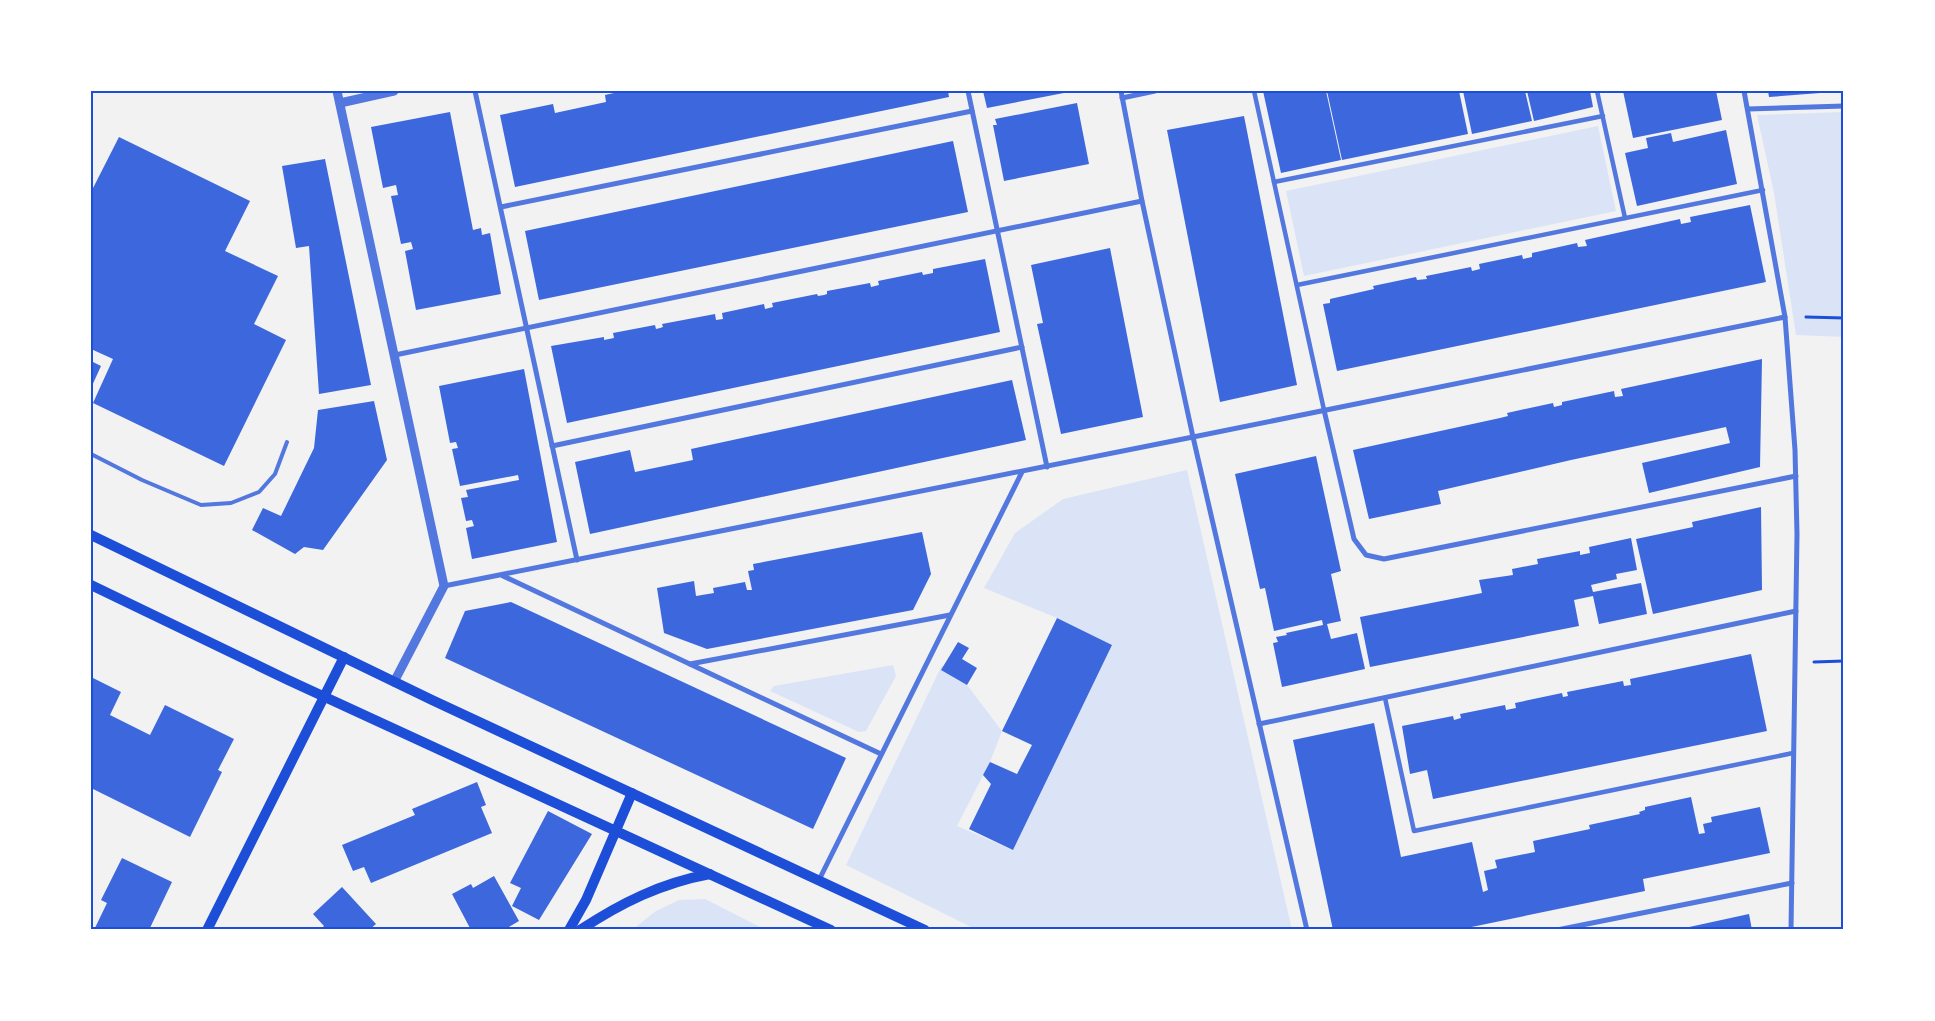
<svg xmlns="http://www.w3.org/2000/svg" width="1935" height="1021" viewBox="0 0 1935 1021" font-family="Arial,sans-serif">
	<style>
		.green { fill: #dbe4f7 }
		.building { fill: #3d67dc }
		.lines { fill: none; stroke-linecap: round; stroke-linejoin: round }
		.path { stroke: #1d4ed8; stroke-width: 3 }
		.service { stroke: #5277de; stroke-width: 4 }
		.pedestrian { stroke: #5277de; stroke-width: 4.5 }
		.minor { stroke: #5277de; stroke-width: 5 }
		.tertiary { stroke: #5277de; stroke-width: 9 }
		.secondary { stroke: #1d4ed8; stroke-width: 10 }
		.neatline { fill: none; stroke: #1d4ed8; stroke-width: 2 }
	</style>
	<rect width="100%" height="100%" fill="#f2f2f2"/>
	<!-- green -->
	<g class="green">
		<path d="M1844,112v225l-48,-2 -22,-142 -17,-78z"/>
		<path d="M1598,126l18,85 -312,65 -18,-85z"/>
		<path d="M1187,470l105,460h-315l-131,-65 96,-200 25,20 35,46 -12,31 -33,64 56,24 99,-205 -55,-27 -73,-30 31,-55 48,-34z"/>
		<path d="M893,665l3,11 -30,55 -7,1 -89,-41 4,-5z"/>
		<path d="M705,899l61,31h-129v-4l19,-15 23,-11z"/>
	</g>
	<!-- building -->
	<g class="building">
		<path d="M623,91h325l1,6 -434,90 -15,-72 53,-11 2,9 51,-11 -1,-7z"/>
		<path d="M983,91h86v1l-82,16z"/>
		<path d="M1263,91h63l15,69 -60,13z"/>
		<path d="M1327,91h132l9,43 -126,26z"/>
		<path d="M1463,91h62l7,30 -60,13z"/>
		<path d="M1527,91h63l3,16 -59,14z"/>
		<path d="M1623,91h93l6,29 -89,18z"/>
		<path d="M1768,91h52v2l-51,4z"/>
		<path d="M1077,103l12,61 -85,17 -11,-56h4l-2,-6z"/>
		<path d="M450,112l23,118 8,-2 1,7 8,-2 11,61 -85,16 -11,-59 8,-2 -2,-7 -10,2 -10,-48 7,-1 -2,-10 -13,3 -12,-61z"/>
		<path d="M1244,116l53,269 -77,17 -53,-272z"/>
		<path d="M1726,130l11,54 -100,22 -12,-53 23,-5 -2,-10 25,-5 2,9z"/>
		<path d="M119,137l131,64 -25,50 53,25 -24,48 32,16 -62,126 -131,-63 20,-44 -22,-10v-157z"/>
		<path d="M953,141l15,71 -429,88 -14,-69z"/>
		<path d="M325,159l46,226 -52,9 -10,-148 -13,2 -14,-82z"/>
		<path d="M1750,205l16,77 -429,89 -14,-67 7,-1v-4l44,-10 -1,-3 43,-9 1,3 10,-1 -1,-3 45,-9 1,4 8,-2 -1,-5 43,-9 1,4 9,-2v-4l45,-10 1,4 9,-1 -2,-6 95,-21 1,5 10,-2 -1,-5z"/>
		<path d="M1110,248l33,169 -82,17 -24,-110 6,-1 -12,-58z"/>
		<path d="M985,259l15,73 -433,91 -16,-77 53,-9v3l10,-2 -1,-5 42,-8 1,4 4,-1 3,-1 -1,-3 53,-10 1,6 7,-1 -1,-6 42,-9 1,5 8,-2 -1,-4 45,-9 1,2 6,-1 3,-1v-3l43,-8 1,4 8,-2 -1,-4 44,-9 1,3 10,-2v-4z"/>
		<path d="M1762,359l-2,108 -111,26 -7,-30 88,-20 -4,-16 -155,33 -133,31 3,13 -72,15 -16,-69 147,-32 8,-2 -1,-3 46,-10 1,4 8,-2v-3l52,-11 1,6 8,-1 -2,-7z"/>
		<path d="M91,361l10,5 -10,22z"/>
		<path d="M524,369l33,173 -85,17 -6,-31 8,-2 -2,-6 -6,1 -5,-23 7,-1 -2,-7 53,-10 -1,-5 -58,11 -8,-37 6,-1 -2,-6 -6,1 -11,-57z"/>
		<path d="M1012,380l14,60 -436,94 -15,-72 55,-12 5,22 58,-12 -2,-11z"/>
		<path d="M374,401l13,59 -64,90 -19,-3 -9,7 -43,-24 11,-22 18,8 33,-68 4,-38z"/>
		<path d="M1316,456l25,115 -10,3 10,47 -14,3 4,15 26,-6 8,36 -83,18 -9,-44 5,-1 -2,-5 11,-2 -1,-2 37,-8 -1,-5 -48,11 -9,-43 -5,1 -25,-115z"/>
		<path d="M1761,507l1,83 -109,24 -17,-75 57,-12 -1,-5z"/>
		<path d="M922,532l9,42 -18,36 -206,39 -43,-16 -7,-45 37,-7 2,15 18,-3 -1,-5 32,-6 2,8h5l-4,-19 6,-1 -1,-6z"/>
		<path d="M1631,538l6,32 -21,4 1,5 -26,6 2,7 48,-9 6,31 -48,10 -6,-28 -19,4 5,26 -209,41 -10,-50 122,-24 -3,-13 34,-5 -1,-6 26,-5 -1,-5 43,-8v4l10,-2 -1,-6z"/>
		<path d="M511,602l335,156 -33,71 -368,-171 20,-47z"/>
		<path d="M1057,618l55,27 -99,205 -44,-21 22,-45 -8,-9 7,-13 27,12 15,-29 -30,-14z"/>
		<path d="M958,642l11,6 -7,11 15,9 -10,17 -26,-15z"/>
		<path d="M1751,654l16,77 -334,68 -6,-29 -17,4 -8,-48 51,-10 1,4 7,-2 -1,-4 45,-9 1,5 10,-2 -1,-5 47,-10 1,4 5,-1 -1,-4 56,-11 1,5 7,-1 -1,-6z"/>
		<path d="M91,677l30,15 -11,23 40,20 15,-30 69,34 -16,31 4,2 -32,65 -99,-49z"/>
		<path d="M1374,723l27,134 71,-15 11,50 5,-2 -4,-19 13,-3 -2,-8 40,-8 -2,-11 57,-12 -1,-4 51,-11 -1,-2 6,-2v-3l46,-10 8,37 6,-1 -2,-9 9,-2 -1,-5 49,-10 10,46 -127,26 2,12 -188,39h-124l-40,-190z"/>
		<path d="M477,782l9,23 -5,2 11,26 -121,50 -7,-16 -11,4 -11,-26 73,-30 -3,-6z"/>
		<path d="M548,811l44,23 -53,86 -27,-14 9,-18 -11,-5z"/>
		<path d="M122,858l50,24 -23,48h-55l13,-27 -6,-3z"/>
		<path d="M494,876l25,45 -15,9h-33l-19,-36 19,-10 2,4z"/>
		<path d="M342,887l34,37 -7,6h-46l-1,-2 2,-2 -11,-12z"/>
		<path d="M1749,914l3,16h-72v-1z"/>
	</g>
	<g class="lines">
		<!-- path -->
		<g class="path">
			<path d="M1806,317l38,1"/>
			<path d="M1814,662l30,-1"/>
		</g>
		<!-- service -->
		<path class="service" d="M91,454l51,26 59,25 30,-2 28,-11 16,-18 12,-32"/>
		<!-- pedestrian -->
		<g class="pedestrian">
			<path d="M1254,91l70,319"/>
			<path d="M1597,91l28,127"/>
			<path d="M1274,182l329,-66"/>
			<path d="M1297,285l466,-95"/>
			<path d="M1385,698l29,133 379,-78"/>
		</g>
		<!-- minor -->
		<g class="minor">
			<path d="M475,91l102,469"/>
			<path d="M968,91l79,376"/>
			<path d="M1121,91l21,110 51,236 114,493"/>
			<path d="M1744,91l41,226 10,133 2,84 -6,396"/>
			<path d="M1122,98l33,-7"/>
			<path d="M1748,109l96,-3"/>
			<path d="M501,207l471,-96"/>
			<path d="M395,355l747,-154"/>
			<path d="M1324,410l30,129 12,16 18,4 412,-83"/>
			<path d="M552,446l470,-99"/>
			<path d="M503,576l378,178"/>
			<path d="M444,586l749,-149 592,-120"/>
			<path d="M690,664l260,-49"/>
			<path d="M1259,724l537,-113"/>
			<path d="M819,880l203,-408"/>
			<path d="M1557,930l235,-47"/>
		</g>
		<!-- tertiary -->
		<g class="tertiary">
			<path d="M337,91l107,495 -50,96"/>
			<path d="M340,103l54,-12"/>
		</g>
		<!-- secondary -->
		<g class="secondary">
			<path d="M91,535l341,165 493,230"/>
			<path d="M91,585l197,95 543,250"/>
			<path d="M207,930l137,-273"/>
			<path d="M569,930l17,-30 46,-107"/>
			<path d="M580,930c41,-27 81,-47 130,-56"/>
		</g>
	</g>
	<!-- border -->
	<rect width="1935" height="1021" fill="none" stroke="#ffffff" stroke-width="185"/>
	<rect x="92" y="92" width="1750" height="836" class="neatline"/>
</svg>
